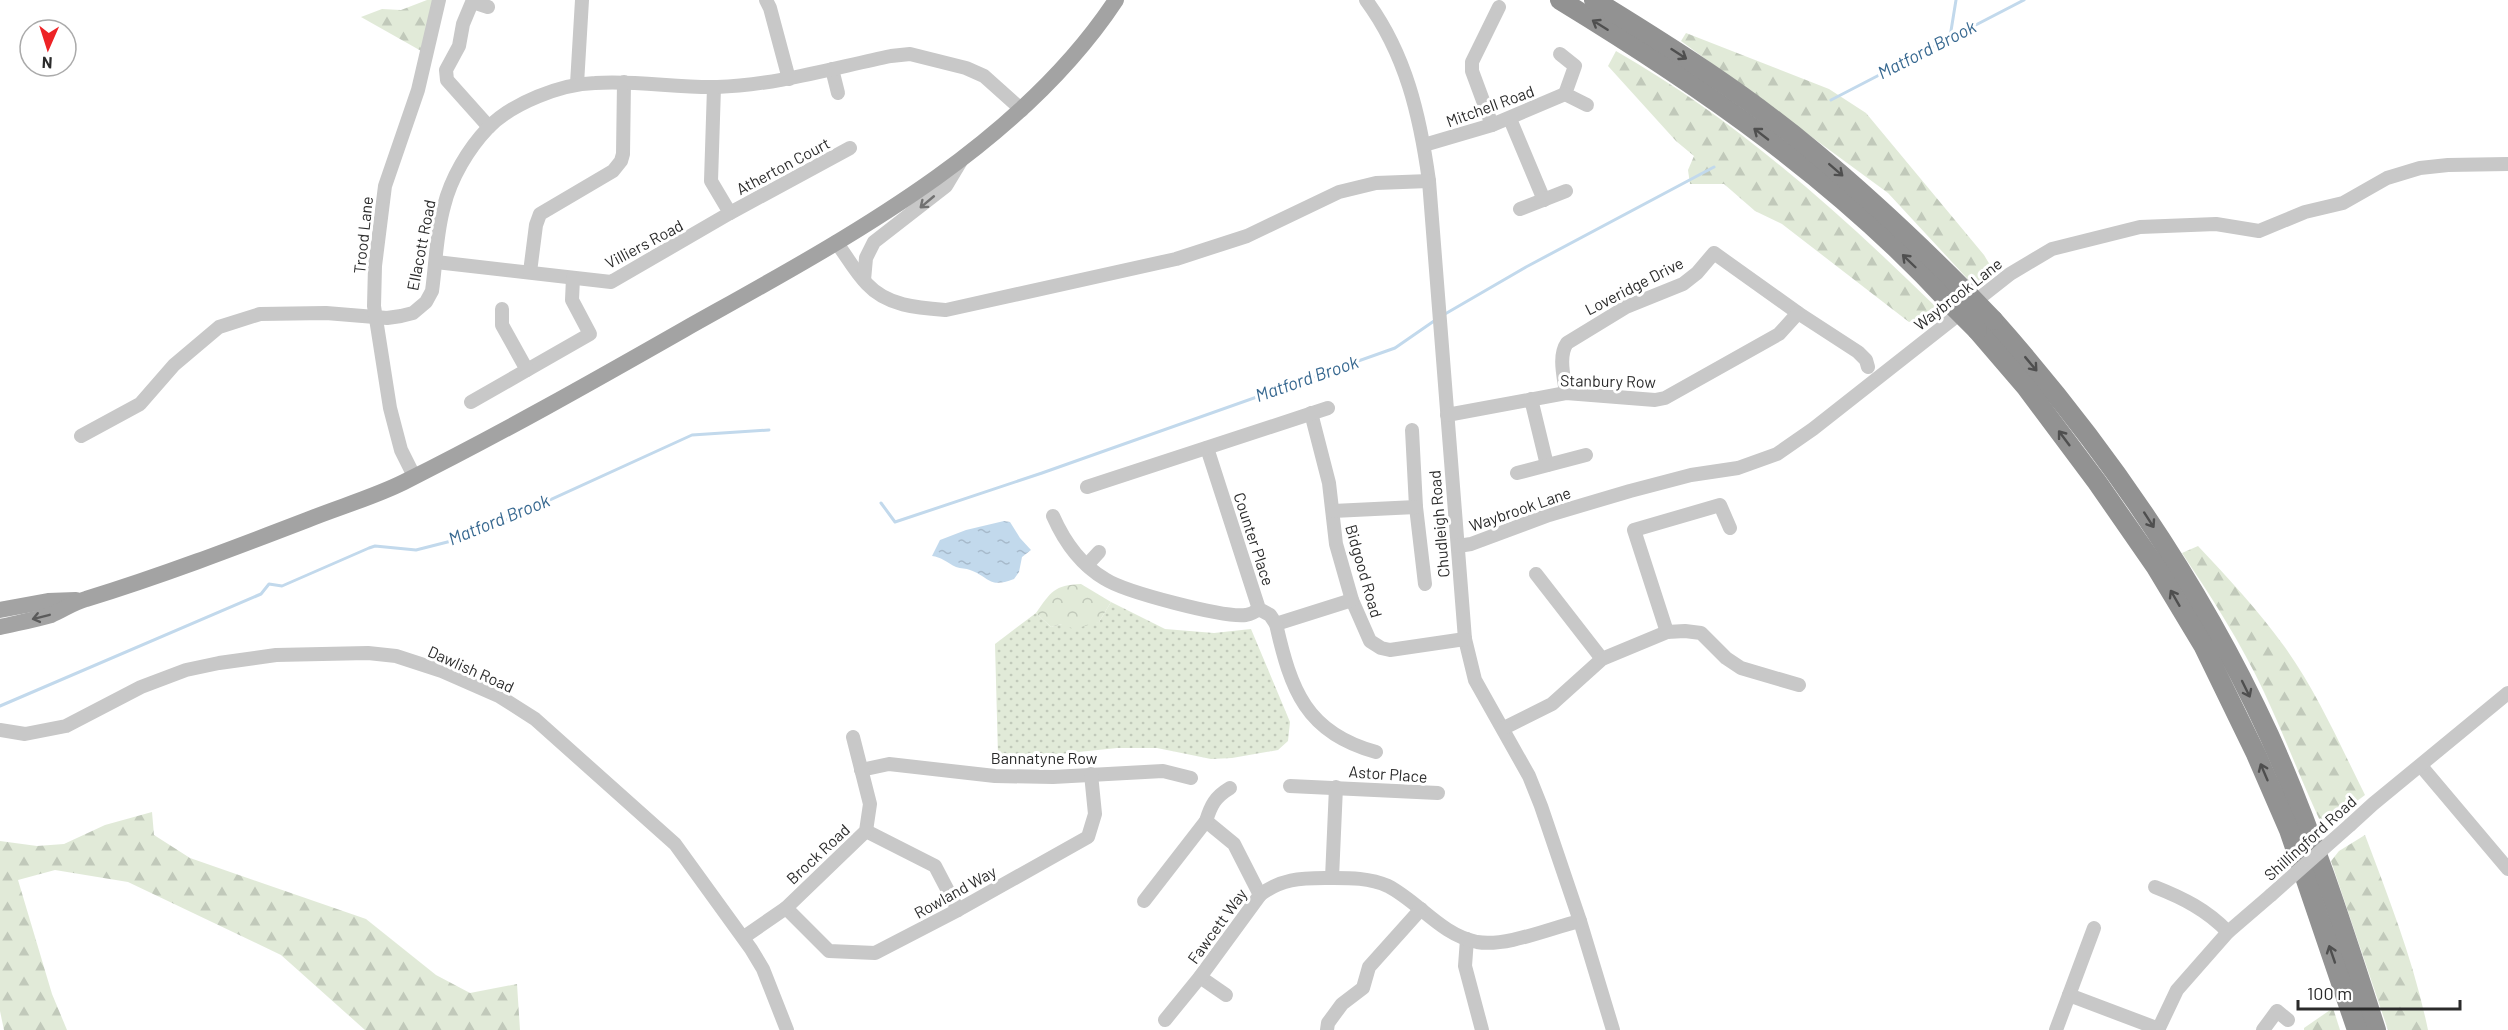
<svg xmlns="http://www.w3.org/2000/svg" width="2508" height="1030" viewBox="0 0 2508 1030" font-family="Barlow,sans-serif">
	<style>
		.grass { fill: url(#grass-dots) }
		.forest { fill: url(#forest-firs) }
		.park { fill: url(#park-crowns) }
		.water { fill: url(#water-ripples) }
		.lines { fill: none; stroke-linecap: round; stroke-linejoin: round }
		.stream { stroke: #c2d9ec; stroke-width: 3 }
		.minor { stroke: #c8c8c8; stroke-width: 14 }
		.major { stroke: #a3a3a3; stroke-width: 16 }
		.highway { stroke: #929292; stroke-width: 20 }
		.minor-bridge { stroke: #c8c8c8; stroke-width: 14 }
		.highway-bridge { stroke: #929292; stroke-width: 20 }
		.oneway { stroke: #4f4f4f }
		.oneway2 { stroke: #727272 }
		.oneway3 { stroke: #5b5b5b }
		.labels { text-anchor: middle; stroke-width: 6; stroke-linejoin: round; paint-order: stroke }
		.street-label { font-size: 16px; fill: #2b2b2b; stroke: #fff }
		.water-label { font-size: 18px; font-style: italic; fill: #376890; stroke: #fff }
	</style>
	<defs>
		<pattern id="grass-dots" width="8" height="8" patternUnits="userSpaceOnUse" patternTransform="scale(1.5)"><rect width="8" height="8" fill="#e1ead8"/><path d="M2 2h.1M6 6h.1" fill="none" stroke="#c1c9ba" stroke-width="1.8" stroke-linecap="round"/></pattern>
		<pattern id="forest-firs" width="22" height="20" patternUnits="userSpaceOnUse" patternTransform="scale(1.5)"><rect width="22" height="20" fill="#e1ead8"/><path d="M5 1l3.5 6h-7zM16 11l3.5 6h-7z" fill="#c1c9ba"/></pattern>
		<pattern id="park-crowns" width="20" height="18" patternUnits="userSpaceOnUse" patternTransform="scale(1.5)"><rect width="20" height="18" fill="#e1ead8"/><path d="M2 6a3 3 0 1 1 6 0M12 15a3 3 0 1 1 6 0" fill="none" stroke="#c1c9ba"/></pattern>
		<pattern id="water-ripples" width="26" height="14" patternUnits="userSpaceOnUse" patternTransform="scale(1.5)"><rect width="26" height="14" fill="#c2d9ec"/><path d="M2 4q2-2 4 0t4 0M15 11q2-2 4 0t4 0" fill="none" stroke="#a7bacb"/></pattern>
	</defs>
	<rect width="100%" height="100%" fill="#fff"/>
	<!-- grass -->
	<path class="grass" d="M1111,602l54,27 49,4 37,-4 39,93 -2,19 -10,9 -46,8 -21,1 -54,-11h-40l-96,10 -23,-2 -3,-112 41,-31 15,14 11,-3 37,-2z"/>
	<!-- forest -->
	<g class="forest">
		<path d="M427,0h7l-11,52 -62,-35 21,-8 19,1z"/>
		<path d="M1686,33l143,56 37,24 118,142 9,15 -4,9 -13,9 -88,-95 -207,-152z"/>
		<path d="M1616,51c119,68 223,161 320,256l-15,11 -12,4 -127,-98 -27,-13 -31,-27h-34l-2,-14 6,-14 -18,-15 -68,-75z"/>
		<path d="M2198,546c30,32 60,64 86,100 33,46 56,99 81,149l-42,32c-21,-44 -38,-90 -59,-135 -23,-49 -52,-94 -82,-139z"/>
		<path d="M152,812l2,23 36,23 176,61 70,56 34,18 47,-9 3,46h-155l-84,-75 -153,-73 -73,-12 -37,10 34,114 15,36h-63l-4,-19v-170l37,5 27,-2 41,-19z"/>
		<path d="M2365,835c24,64 49,127 63,195h-40l-57,-169 8,-10z"/>
		<path d="M2333,1008l7,22h-36v-2z"/>
	</g>
	<!-- park -->
	<path class="park" d="M1081,584l30,18 -12,20 -25,7 -12,-5 -11,3 -15,-14c15,-21 18,-28 45,-29z"/>
	<!-- water -->
	<path class="water" d="M1004,521l6,1 10,16 11,12 -9,7 -3,15 -5,7c-26,10 -24,-2 -44,-9 -4,-2 -9,-1 -14,-3 -10,-5 -15,-10 -24,-11l8,-16 26,-10z"/>
	<g class="lines">
		<!-- stream -->
		<g class="stream">
			<path d="M1950,37l6,-37"/>
			<path d="M1831,100l193,-100"/>
			<path d="M1445,314l81,-47 188,-100"/>
			<path d="M881,503l14,19 147,-49 353,-125 39,-27"/>
			<path d="M0,706l261,-112 8,-10 13,2 87,-38 6,-2 41,4 55,-14 221,-101 77,-5"/>
		</g>
		<!-- minor -->
		<g class="minor">
			<path d="M473,0l-10,24 -4,22 -13,24 1,10 42,47"/>
			<path d="M766,0l4,8 19,71"/>
			<path d="M1366,0c40,54 54,116 63,181l36,458 10,41 54,96 12,30 39,115 33,109"/>
			<path d="M473,2l15,5"/>
			<path d="M1560,54l15,12 -10,28 22,11"/>
			<path d="M832,69l6,24"/>
			<path d="M577,84l5,-84"/>
			<path d="M1510,119l34,81"/>
			<path d="M1492,125l-20,-54v-9l27,-55"/>
			<path d="M1424,145l68,-20 73,-31"/>
			<path d="M1520,209l46,-18"/>
			<path d="M730,213l120,-65"/>
			<path d="M836,242c10,13 19,30 31,42 20,22 51,24 79,26l230,-51 71,-23 92,-44 37,-9 53,-2"/>
			<path d="M436,262l175,20 119,-69 -19,-32 3,-94"/>
			<path d="M530,272l6,-47 4,-11 73,-43 8,-10 2,-7 1,-72"/>
			<path d="M864,280l2,-22 8,-16 72,-56 15,-25"/>
			<path d="M527,370l63,-36 -18,-34 1,-22"/>
			<path d="M1566,393c-2,-16 -8,-37 1,-50l59,-36 57,-23 14,-11 17,-20 84,60 60,39 8,8 2,7"/>
			<path d="M1531,399l16,66"/>
			<path d="M471,402l56,-32 -25,-45v-16"/>
			<path d="M1311,413l18,70 7,61 16,56 18,41 11,7 9,2 75,-11"/>
			<path d="M1447,415l119,-22 89,7 10,-2 114,-64 19,-21"/>
			<path d="M1412,430l4,77 9,77"/>
			<path d="M81,436l59,-32 34,-39 45,-38 41,-13 66,-1 61,5 14,-2 12,-3 13,-11 6,-11c4,-28 4,-57 12,-85 7,-28 24,-57 44,-78 24,-25 73,-44 107,-45 41,-3 81,5 122,4 59,-2 116,-19 174,-31l19,-2 56,14 18,8 38,34"/>
			<path d="M1207,448l52,161 11,6 6,9 76,-24"/>
			<path d="M1517,473l69,-18"/>
			<path d="M414,476l-13,-26 -11,-42 -16,-102 1,-40 10,-80 33,-96 21,-90"/>
			<path d="M1087,487l241,-79"/>
			<path d="M1333,511l83,-4"/>
			<path d="M1053,516c11,25 28,49 52,63 20,13 119,39 141,36 5,-1 9,-3 13,-6"/>
			<path d="M1458,546l13,-2 78,-29 81,-24 61,-16 47,-7 39,-14 36,-25 197,-155 42,-25 88,-22 76,-3 43,7 46,-19 38,-9 44,-25 33,-10 28,-3 60,-1"/>
			<path d="M1087,565l12,-13"/>
			<path d="M1536,574l66,85"/>
			<path d="M1276,624c15,66 30,109 100,128"/>
			<path d="M1667,632l-33,-102 86,-25 10,23"/>
			<path d="M1504,728l48,-24 50,-45 65,-27 18,-1 16,2 25,25 15,10 58,17"/>
			<path d="M0,730l25,4 41,-8 75,-39 45,-17 33,-7 57,-8 92,-2 28,3 46,15 57,25 36,23 140,125 76,105 12,20 24,61"/>
			<path d="M2421,766l87,103"/>
			<path d="M861,770l28,-6 106,12 58,1 110,-6 28,7"/>
			<path d="M1290,786l148,7"/>
			<path d="M1206,821l28,23 26,51"/>
			<path d="M2350,825l23,-21 135,-111"/>
			<path d="M866,831l69,35 23,44"/>
			<path d="M1332,878l4,-91"/>
			<path d="M2155,887c28,11 52,23 73,45"/>
			<path d="M1144,901l62,-80c5,-16 9,-24 24,-33"/>
			<path d="M786,908l43,43 46,2 83,-43 130,-73 7,-23 -4,-40"/>
			<path d="M744,937l42,-29 80,-77 4,-27 -17,-67"/>
			<path d="M1467,939l-2,27 17,64"/>
			<path d="M1200,977l26,18"/>
			<path d="M2069,995l25,-67"/>
			<path d="M1165,1020l35,-43 60,-82c21,-16 40,-17 65,-17 21,0 43,-1 63,8 31,16 53,49 89,56 30,5 73,-14 103,-21"/>
			<path d="M1327,1030l1,-7 14,-19 21,-16 6,-21 52,-58"/>
			<path d="M2056,1030l13,-35 90,34"/>
			<path d="M2158,1030l19,-40 51,-58 43,-37"/>
			<path d="M2263,1030l14,-19 11,9"/>
		</g>
		<!-- major -->
		<g class="major">
			<path d="M0,610l48,-9 28,-1"/>
			<path d="M0,627c17,-4 34,-7 51,-12 12,-5 23,-13 35,-16 75,-23 148,-51 221,-79 32,-13 67,-23 97,-38 96,-48 188,-100 281,-153 153,-86 332,-179 431,-329"/>
		</g>
		<!-- highway -->
		<g class="highway">
			<path d="M1560,0c141,86 278,181 390,303"/>
			<path d="M1594,0c75,46 151,94 219,151 53,44 103,91 151,139"/>
			<path d="M1993,320c111,125 206,263 276,415 43,95 75,196 107,295"/>
			<path d="M1977,330l49,57 71,95 59,85 47,78 53,109 33,76 68,200"/>
		</g>
		<!-- minor-bridge -->
		<path class="minor-bridge" d="M2271,895l79,-70"/>
		<!-- highway-bridge -->
		<g class="highway-bridge">
			<path d="M1964,290l29,30"/>
			<path d="M1950,303l27,27"/>
		</g>
	</g>
	<!-- one-way arrows -->
	<defs><path id="oneway-shaft" d="M-6 0H5M1.5-3L5.5 0L1.5 3" fill="none" stroke-width="1.6" stroke-linecap="round" stroke-linejoin="round" transform="scale(1.5)"/></defs>
	<g class="oneway">
		<use href="#oneway-shaft" transform="translate(1600 25) rotate(-148)"/>
		<use href="#oneway-shaft" transform="translate(1679 54) rotate(33)"/>
		<use href="#oneway-shaft" transform="translate(1761 134) rotate(-142)"/>
		<use href="#oneway-shaft" transform="translate(1836 170) rotate(41)"/>
		<use href="#oneway-shaft" transform="translate(1909 261) rotate(-136)"/>
		<use href="#oneway-shaft" transform="translate(2031 364) rotate(50)"/>
		<use href="#oneway-shaft" transform="translate(2064 438) rotate(-127)"/>
		<use href="#oneway-shaft" transform="translate(2149 520) rotate(57)"/>
		<use href="#oneway-shaft" transform="translate(2175 598) rotate(-120)"/>
		<use href="#oneway-shaft" transform="translate(2246 689) rotate(64)"/>
		<use href="#oneway-shaft" transform="translate(2264 772) rotate(-113)"/>
		<use href="#oneway-shaft" transform="translate(2332 954) rotate(-109)"/>
	</g>
	<use class="oneway2" href="#oneway-shaft" transform="translate(927 202) rotate(140)"/>
	<use class="oneway3" href="#oneway-shaft" transform="translate(41 617) rotate(166)"/>
	<g class="labels">
		<!-- street labels -->
		<g class="street-label">
			<text transform="translate(1490 106) rotate(-20)" y="6">Mitchell Road</text>
			<text transform="translate(783 166) rotate(-28)" y="6">Atherton Court</text>
			<text transform="translate(363 235) rotate(-84)" y="6">Trood Lane</text>
			<text transform="translate(644 244) rotate(-28)" y="6">Villiers Road</text>
			<text transform="translate(421 245) rotate(-79)" y="6">Ellacott Road</text>
			<text transform="translate(1634 286) rotate(-27)" y="6">Loveridge Drive</text>
			<text transform="translate(1958 294) rotate(-38)" y="6">Waybrook Lane</text>
			<text transform="translate(1608 381) rotate(1)" y="6">Stanbury Row</text>
			<text transform="translate(1520 509) rotate(-19)" y="6">Waybrook Lane</text>
			<text transform="translate(1439 524) rotate(-95)" y="6">Chudleigh Road</text>
			<text transform="translate(1254 539) rotate(72)" y="6">Counter Place</text>
			<text transform="translate(1364 571) rotate(74)" y="6">Bidgood Road</text>
			<text transform="translate(471 669) rotate(24)" y="6">Dawlish Road</text>
			<text x="1044" y="764">Bannatyne Row</text>
			<text transform="translate(1388 774) rotate(4)" y="6">Astor Place</text>
			<text transform="translate(2310 838) rotate(-42)" y="6">Shillingford Road</text>
			<text transform="translate(818 854) rotate(-43)" y="6">Brock Road</text>
			<text transform="translate(955 892) rotate(-29)" y="6">Rowland Way</text>
			<text transform="translate(1217 926) rotate(-54)" y="6">Fawcett Way</text>
		</g>
		<!-- water labels -->
		<g class="water-label">
			<text transform="translate(1927 50) rotate(-27)" y="6">Matford Brook</text>
			<text transform="translate(1307 379) rotate(-19)" y="6">Matford Brook</text>
			<text transform="translate(499 520) rotate(-22)" y="6">Matford Brook</text>
		</g>
	</g>
	<!-- north arrow -->
	<g transform="translate(48 48) rotate(183)"><circle r="28" fill="#ffffff" stroke="#aaaaaa" stroke-width="1.5"/>
	<path d="M0-4.5L10 22L0 15L-10 22Z" fill="#ed2326"/>
	<text y="-9" font-size="16" font-weight="bold" text-anchor="middle" fill="#2b2b2b">N</text>
	</g>
	<!-- scale -->
	<path d="M2298 1000v9h162v-9" fill="none" stroke="#2b2b2b" stroke-width="3"/>
	<text x="2307" y="1000" font-size="18" fill="#2b2b2b" stroke="#ffffff" stroke-width="4.5" paint-order="stroke">100 m</text>
</svg>
